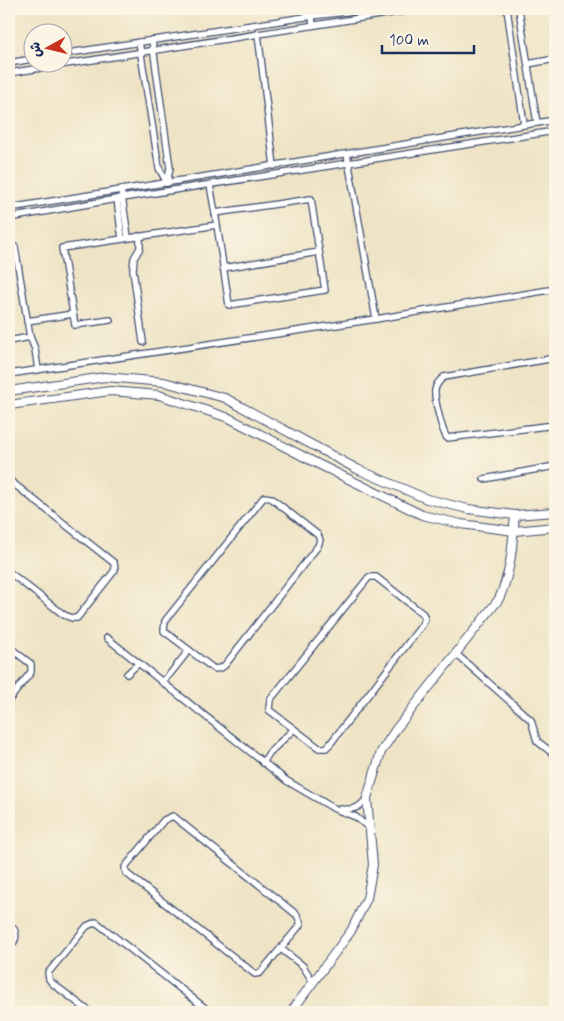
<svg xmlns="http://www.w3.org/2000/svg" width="564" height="1021" viewBox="0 0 564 1021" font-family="Mynerve,'Playpen Sans Arabic',sans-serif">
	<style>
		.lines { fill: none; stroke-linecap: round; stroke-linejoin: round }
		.minor-casing { stroke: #3b4a6d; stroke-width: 8 }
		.tertiary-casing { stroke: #3b4a6d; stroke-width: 10 }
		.minor { stroke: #fff; stroke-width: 5.5 }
		.tertiary { stroke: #fff; stroke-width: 8 }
	</style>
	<rect width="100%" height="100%" fill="#fcf5e5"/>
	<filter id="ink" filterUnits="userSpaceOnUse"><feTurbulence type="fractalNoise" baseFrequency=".02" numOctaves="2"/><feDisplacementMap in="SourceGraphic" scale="10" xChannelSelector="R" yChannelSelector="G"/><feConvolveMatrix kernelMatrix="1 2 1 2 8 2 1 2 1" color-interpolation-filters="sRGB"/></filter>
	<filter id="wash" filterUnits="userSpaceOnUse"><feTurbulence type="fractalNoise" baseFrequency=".0096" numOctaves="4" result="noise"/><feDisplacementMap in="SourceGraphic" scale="20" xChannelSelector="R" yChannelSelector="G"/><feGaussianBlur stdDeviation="1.12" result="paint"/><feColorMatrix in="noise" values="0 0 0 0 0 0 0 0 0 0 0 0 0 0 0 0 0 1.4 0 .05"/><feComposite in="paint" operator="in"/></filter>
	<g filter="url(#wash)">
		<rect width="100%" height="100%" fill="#eee3c4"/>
	</g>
	<g filter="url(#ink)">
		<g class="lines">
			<defs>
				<g id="minor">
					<path d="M311,9l2,16"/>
					<path d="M507,9l17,115"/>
					<path d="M519,9l18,114"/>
					<path d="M258,34l16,132"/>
					<path d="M152,40l18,128 -3,15"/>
					<path d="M139,42l20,126 8,15"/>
					<path d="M62,54l250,-38 58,-7"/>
					<path d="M9,63l23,-4"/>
					<path d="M528,64l27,-5"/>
					<path d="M9,73l409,-64"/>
					<path d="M347,154l29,165"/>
					<path d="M210,185l5,28"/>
					<path d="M121,189l7,48"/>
					<path d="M117,199l5,40"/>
					<path d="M9,208l546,-88"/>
					<path d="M9,218l113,-20 433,-67"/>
					<path d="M138,236l2,4v8l-6,10 -1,12 10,72"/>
					<path d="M9,248l6,-1 15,90 -21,4"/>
					<path d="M223,268l96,-16"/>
					<path d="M110,320l-35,5 -13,-77 155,-23 12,80 96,-15 -14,-91 -96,14 2,12"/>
					<path d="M27,321l46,-7"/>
					<path d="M30,337l5,12 3,21"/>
					<path d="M555,358l-111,19c-4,3 -8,8 -9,13 -1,9 7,41 12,48l108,-13"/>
					<path d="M9,374l367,-55 179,-30"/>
					<path d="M484,479l71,-13"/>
					<path d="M9,480l105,83 1,7 -38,48h-5l-8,-3 -55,-43"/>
					<path d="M264,497l7,1 47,37 2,5 -2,6 -93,119 -4,3 -7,1 -50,-38 1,-10z"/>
					<path d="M369,577h7l47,37 2,5 -3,6 -92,119 -4,4h-7l-50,-38 1,-10z"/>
					<path d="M107,638l180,143 48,28 21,8 13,11"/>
					<path d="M9,647l22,17v8l-22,28"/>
					<path d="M455,653l76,67 6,21 18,14"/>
					<path d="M127,674l12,-11"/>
					<path d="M162,682l8,-8 19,-24"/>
					<path d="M263,763l6,-10 25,-24"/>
					<path d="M340,809c13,1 19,0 27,-11"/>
					<path d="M173,816l124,99 4,9 -41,49 -5,1 -129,-101 -1,-6 39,-47z"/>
					<path d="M9,925c9,5 9,16 0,21"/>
					<path d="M281,949l22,17 10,16"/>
					<path d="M90,1012l-38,-29 -3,-4 -1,-6 39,-47 9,-4 114,90"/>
				</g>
				<g id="tertiary">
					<path d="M9,391l96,-14 59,5 61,16 132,71 70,30 41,10 47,6 40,-3"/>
					<path d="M9,405l101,-14 49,4 70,23 89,46 104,51 39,9 53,7 41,-4"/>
					<path d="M291,1012l60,-81 16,-33 6,-33 -6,-67 14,-46 15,-23 103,-130c13,-30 13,-52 16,-84"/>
				</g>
			</defs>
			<!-- minor casing -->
			<use href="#minor" class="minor-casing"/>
			<!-- tertiary casing -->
			<use href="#tertiary" class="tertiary-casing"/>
			<!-- minor -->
			<use href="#minor" class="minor"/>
			<!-- tertiary -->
			<use href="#tertiary" class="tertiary"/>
		</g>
	</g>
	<!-- margin -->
	<rect width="564" height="1021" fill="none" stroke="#fcf5e5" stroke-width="30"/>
	<!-- north arrow -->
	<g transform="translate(48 48) rotate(262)"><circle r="24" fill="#fcf5e5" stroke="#a2a6af"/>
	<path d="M0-4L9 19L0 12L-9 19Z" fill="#c8321e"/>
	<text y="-8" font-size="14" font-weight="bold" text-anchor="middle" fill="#1b2f5e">ش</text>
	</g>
	<!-- scale -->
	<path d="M382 45v8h92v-8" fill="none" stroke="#1b2f5e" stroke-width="2.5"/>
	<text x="389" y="45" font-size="15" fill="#1b2f5e" stroke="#fcf5e5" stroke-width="4" paint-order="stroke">100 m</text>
</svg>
